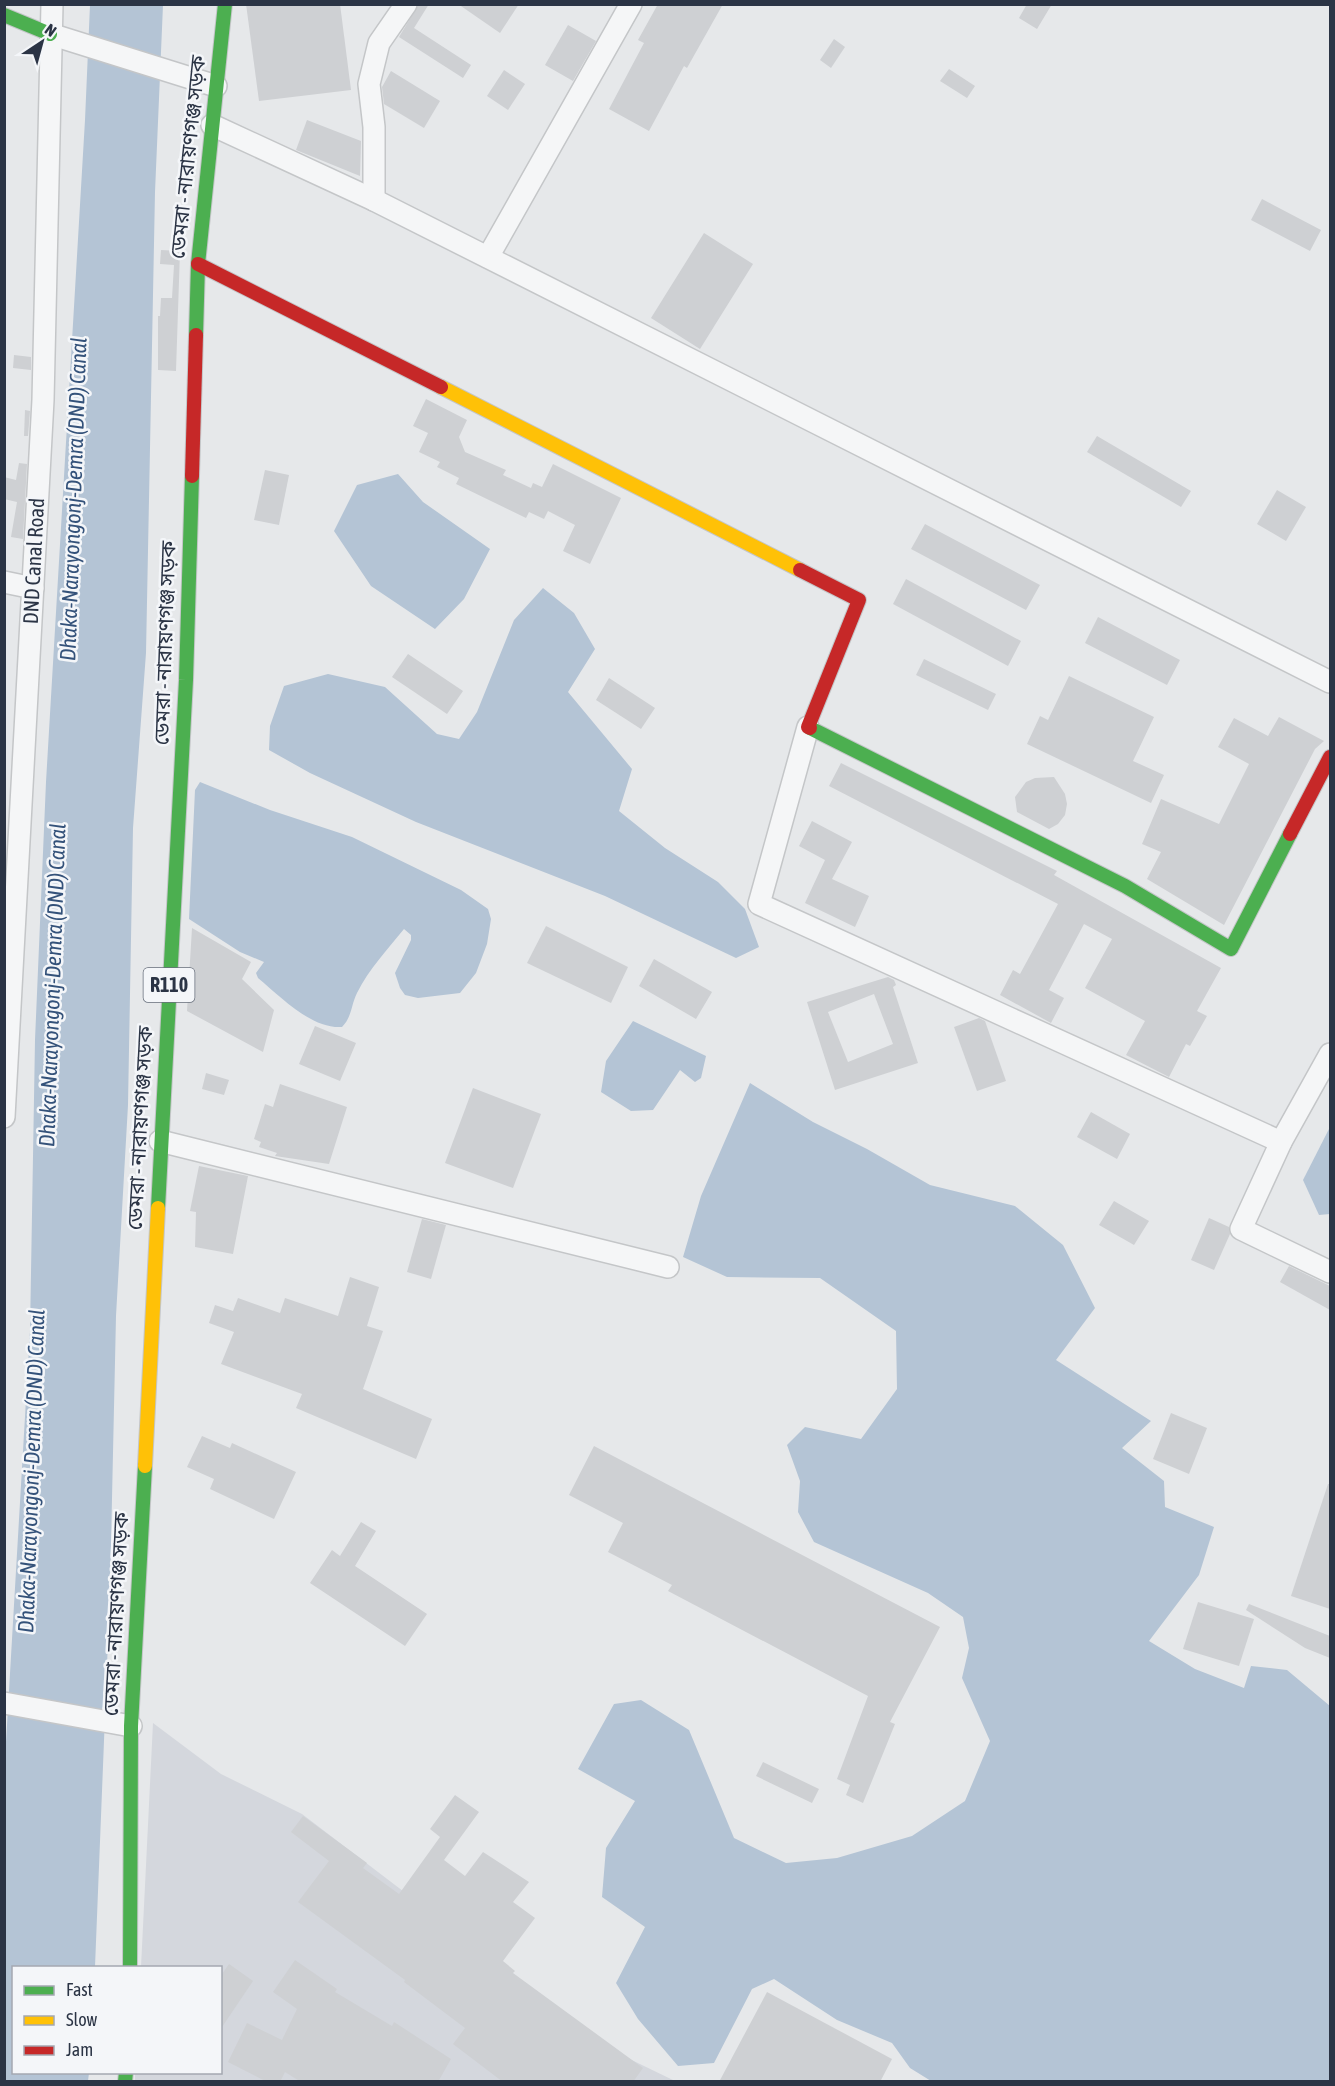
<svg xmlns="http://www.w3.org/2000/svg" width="1335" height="2086" viewBox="0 0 1335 2086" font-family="'Asap Condensed','Noto Sans Bengali',sans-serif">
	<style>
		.built { fill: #d4d7dd }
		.water { fill: #b4c4d5 }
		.building { fill: #ced0d3; fill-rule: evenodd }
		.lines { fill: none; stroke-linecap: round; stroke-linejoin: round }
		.street-casing { stroke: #c4c6c8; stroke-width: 24 }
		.fast-casing { stroke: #c4c6c8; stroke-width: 16 }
		.slow-casing { stroke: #c4c6c8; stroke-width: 16 }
		.jam-casing { stroke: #c4c6c8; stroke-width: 16 }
		.street { stroke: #f5f6f7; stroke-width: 21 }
		.fast { stroke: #4caf50; stroke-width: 14 }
		.slow { stroke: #ffc107; stroke-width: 14 }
		.jam { stroke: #c62828; stroke-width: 14 }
		.labels { text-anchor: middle; stroke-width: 5; stroke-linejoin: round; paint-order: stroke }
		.shield { fill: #f4f6f9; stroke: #676e7b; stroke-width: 1.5 }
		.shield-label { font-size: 20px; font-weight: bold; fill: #2b3445 }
		.street-label { font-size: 21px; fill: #2b3445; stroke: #f4f6f9 }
		.water-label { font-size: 22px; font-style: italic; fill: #34527a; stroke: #f4f6f9 }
	</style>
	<rect width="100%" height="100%" fill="#e6e8ea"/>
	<!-- built -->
	<path class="built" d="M153,1723l68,51 81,40 309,236 64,31 -540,1v-9l85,-1v-104l-79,-1z"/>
	<!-- water -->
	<g class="water">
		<path d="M90,5h73l-8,187 -9,461 -13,175 -5,277 -12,211 -6,274 -15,377 -81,1v104l75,1 -1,8 -83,1v-323l25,-428 5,-291 11,-258 39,-662z"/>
		<path d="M398,474l25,28 67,47 -26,50 -29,30 -64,-43 -37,-55 23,-46z"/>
		<path d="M543,588l31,25 21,36 -27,43 64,77 -13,42 46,37 53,34 27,27 14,38 -23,11 -131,-62 -189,-74 -106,-49 -41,-23 1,-24 14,-40 44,-12 57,13 52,47 22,5 18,-27 37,-92z"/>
		<path d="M200,782l70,28 82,27 109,53 27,19 3,10 -4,25 -11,29 -16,20 -42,5 -13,-3 -5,-7 -5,-15 16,-33v-5l-7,-6c-17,21 -35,40 -47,64 -6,12 -5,24 -15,34 -31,2 -61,-30 -84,-49l-2,-5 8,-11 -24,-10 -51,-33 6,-129z"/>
		<path d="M633,1021l73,35 -5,22 -6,4 -15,-12 -27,40 -22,1 -30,-19 5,-31z"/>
		<path d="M750,1083l63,39 54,27 63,36 85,21 48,39 32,63 -39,52 95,61 -29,27 42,33 1,26 49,20 -15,48 -50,66 46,28 49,19 7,-22 36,4 43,36v375h-399l-21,-13 -18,-25 -55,-23 -63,-41 -22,10 -38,74 -36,3 -40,-47 -22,-36 29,-56 -43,-30 4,-49 29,-47 -57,-32 36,-65 27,-4 48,30 45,108 52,25 51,-5 75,-22 53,-35 25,-60 -28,-63 7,-30 -6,-31 -35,-24 -114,-51 -16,-30 2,-31 -13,-36 18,-18 56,12 36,-50 -1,-58 -76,-53 -93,-1 -44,-20 18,-61z"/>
		<path d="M1330,1127v87l-11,1 -16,-35z"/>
	</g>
	<!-- building -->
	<g class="building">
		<path d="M246,4h94l11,86 -92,11z"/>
		<path d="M419,4h10l-15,24 57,37 -8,13 -64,-41z"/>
		<path d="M458,4h61l-19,29z"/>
		<path d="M658,4h65l-36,64 -3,-2 -35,65 -40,-22 35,-66 -6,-3z"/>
		<path d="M1027,4h25l-15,25 -18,-11z"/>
		<path d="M568,25l28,16 -23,40 -28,-16z"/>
		<path d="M834,39l11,8 -14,21 -11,-8z"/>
		<path d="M949,69l26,17 -8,12 -27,-17z"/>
		<path d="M504,70l21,14 -17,26 -21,-14z"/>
		<path d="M391,71l49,30 -16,27 -40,-24 -2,-17z"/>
		<path d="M307,120l54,21 -1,35 -64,-26z"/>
		<path d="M1262,199l59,31 -11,21 -59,-31z"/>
		<path d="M704,233l49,31 -53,85 -49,-31z"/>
		<path d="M161,250l19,1 -4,120 -18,-1v-54h2l1,-18h11l2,-33 -14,-1z"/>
		<path d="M14,355l17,2v13l-18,-2z"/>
		<path d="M426,399l41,21 -8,17 6,15 41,18 -3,5 28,13 2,-5 9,4 11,-23 68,34 -31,66 -27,-13 12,-26 -27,-14 -4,8 -15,-7 -3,6 -70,-34 3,-6 -22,-11 3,-5 -21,-10 9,-19 -15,-7z"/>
		<path d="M25,410l5,1 -2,25h-4z"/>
		<path d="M1097,436l94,55 -10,16 -94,-55z"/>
		<path d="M19,463l8,1 -4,75 -12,-2 6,-35 -13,-3v-22l12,3z"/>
		<path d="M265,470l24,5 -10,50 -25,-5z"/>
		<path d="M1277,490l29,17 -20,34 -29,-17z"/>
		<path d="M925,524l115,61 -14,25 -115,-61z"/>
		<path d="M906,579l115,62 -13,25 -115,-62z"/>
		<path d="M1098,617l82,43 -13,25 -82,-42z"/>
		<path d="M408,654l55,37 -16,23 -55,-37z"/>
		<path d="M924,659l72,35 -8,16 -72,-35z"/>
		<path d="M1069,676l85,41 -21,44 31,14 -13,28 -124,-59 13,-28 8,4z"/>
		<path d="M609,678l46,30 -14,21 -45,-29z"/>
		<path d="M1279,717l45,24 -9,8 -91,176 -77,-46 14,-27 -19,-8 19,-45 58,25 30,-60 -31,-17 16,-29 34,18z"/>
		<path d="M841,763l216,108 -3,4 167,93 -24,43 10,5 -17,30 -4,-2 -17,33 -43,-22 19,-34 -60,-33 27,-49 -28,-15 -35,66 15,8 -13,25 -51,-28 13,-25 7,4 38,-70 -229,-118z"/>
		<path d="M1054,777l11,17 2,10 -2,11 -7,9 -9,5 -32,-17 -2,-15 11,-15 9,-4z"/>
		<path d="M812,821l40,21 -20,37 37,17 -14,31 -50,-24 20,-43 -26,-14z"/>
		<path d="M546,926l82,41 -17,36 -84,-40z"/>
		<path d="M192,928l59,34 -9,17 32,31 -11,42 -76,-41z"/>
		<path d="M654,959l58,33 -16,27 -57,-33z"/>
		<path d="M888,977l6,3 2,5 -3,2 25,76 -83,27 -28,-88zM874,994l19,50 -45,18 -20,-50z"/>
		<path d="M979,1018l6,3 21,60 -29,10 -23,-64z"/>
		<path d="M315,1026l41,17 -16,38 -41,-17z"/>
		<path d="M206,1073l23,7 -5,15 -22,-6z"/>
		<path d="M280,1084l67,23 -18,57 -54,-8 2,-3 -18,-6 2,-5 -7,-3 11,-35 8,3z"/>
		<path d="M473,1088l68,26 -28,74 -68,-25z"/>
		<path d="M1091,1112l39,22 -13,25 -40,-22z"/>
		<path d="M199,1166l49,10 -15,78 -38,-7 1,-35 -6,-1z"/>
		<path d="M1114,1201l35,20 -15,24 -35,-20z"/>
		<path d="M1209,1218l20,9 1,7 -16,36 -23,-10z"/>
		<path d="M422,1219l24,6 -15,54 -24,-7z"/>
		<path d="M1289,1266l41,20v24l-50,-28z"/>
		<path d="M350,1277l29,10 -12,39 16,5 -20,58 69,30 -16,40 -120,-51 6,-14 -81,-30 13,-32 -25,-9 6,-18 18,6 5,-13 42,15 5,-15 53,18z"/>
		<path d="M1171,1413l36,15 -18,46 -36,-15z"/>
		<path d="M202,1436l28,12 2,-5 64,29 -22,47 -64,-30 4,-10 -27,-12z"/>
		<path d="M594,1446l346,181 -50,95 5,2 -32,79 -17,-8 4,-10 -13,-6 31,-83 -200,-105 4,-6 -64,-33 15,-29 -54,-28z"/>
		<path d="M1328,1484h2v125l-39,-13z"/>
		<path d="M361,1522l15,9 -21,35 72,48 -22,32 -95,-63 22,-33 8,6z"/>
		<path d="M1198,1602l56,17 -15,47 -56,-17z"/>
		<path d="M1249,1604l81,32v22l-25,-10 -59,-38z"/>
		<path d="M763,1762l56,27 -7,14 -56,-27z"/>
		<path d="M455,1795l24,17 -35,48 21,16 18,-24 46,30 -16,20 22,16 -32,43 12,10 -2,2 130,95 -10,14h-130l-50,-38 12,-16 -61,-46 1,-2 -107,-78 31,-41 -38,-29 12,-16 64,47 -4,5 36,26 41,-57 -10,-8z"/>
		<path d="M295,1960l42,29 -2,3 57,34 2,-4 57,37 -13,23h-137l-16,-10 -5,10h-13l-39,-20 19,-39 35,17 15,-31 -24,-17z"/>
		<path d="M229,1964l24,17 -33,49v-53z"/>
		<path d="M767,1992l125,67 -12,23h-161z"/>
	</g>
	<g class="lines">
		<defs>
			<g id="street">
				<path d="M50,34l166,52"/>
				<path d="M212,125l162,75 956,482"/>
				<path d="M374,200v-73l-5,-43 10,-41 27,-39"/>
				<path d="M488,257l143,-253"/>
				<path d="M4,582l29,6"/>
				<path d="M808,727l-49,177 522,238"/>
				<path d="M1330,1054l-49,88 -40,87 89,43"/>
				<path d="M4,1117l39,-717 9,-396"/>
				<path d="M160,1141l508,126"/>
				<path d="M4,1703l127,23"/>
			</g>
			<g id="fast">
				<path d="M4,15l46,19"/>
				<path d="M196,335l2,-71 27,-260"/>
				<path d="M810,728l315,158 106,63 59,-115"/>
				<path d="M158,1208l28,-528 6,-204"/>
				<path d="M130,1968l1,-242 14,-260"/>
				<path d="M125,2082l1,-10"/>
			</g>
			<g id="slow">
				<path d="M441,387l359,183"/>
				<path d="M145,1466l13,-258"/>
			</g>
			<g id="jam">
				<path d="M198,264l243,123"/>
				<path d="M192,476l4,-141"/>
				<path d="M800,570l59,30 -51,127 2,1"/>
				<path d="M1290,834l40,-77"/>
			</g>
		</defs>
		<!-- street casing -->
		<use href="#street" class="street-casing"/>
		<!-- fast casing -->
		<use href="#fast" class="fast-casing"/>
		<!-- slow casing -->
		<use href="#slow" class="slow-casing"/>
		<!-- jam casing -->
		<use href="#jam" class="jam-casing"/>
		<!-- street -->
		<use href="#street" class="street"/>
		<!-- fast -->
		<use href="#fast" class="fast"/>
		<!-- slow -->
		<use href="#slow" class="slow"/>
		<!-- jam -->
		<use href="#jam" class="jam"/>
	</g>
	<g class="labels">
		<!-- shield labels -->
		<rect class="shield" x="143.5" y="968" width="51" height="34" rx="4.5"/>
		<g class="shield-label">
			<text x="169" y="992">R110</text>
		</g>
		<!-- street labels -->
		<g class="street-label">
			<text transform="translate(188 157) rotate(-84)" y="7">ডেমরা - নারায়ণগঞ্জ সড়ক</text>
			<text transform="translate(34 561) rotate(-87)" y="7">DND Canal Road</text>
			<text transform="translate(165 643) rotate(-88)" y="7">ডেমরা - নারায়ণগঞ্জ সড়ক</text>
			<text transform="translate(140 1128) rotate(-87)" y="7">ডেমরা - নারায়ণগঞ্জ সড়ক</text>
			<text transform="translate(116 1614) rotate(-87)" y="7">ডেমরা - নারায়ণগঞ্জ সড়ক</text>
		</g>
		<!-- water labels -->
		<g class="water-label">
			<text transform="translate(73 499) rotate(-88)" y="8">Dhaka-Narayongonj-Demra (DND) Canal</text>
			<text transform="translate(52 985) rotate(-88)" y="8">Dhaka-Narayongonj-Demra (DND) Canal</text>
			<text transform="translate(31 1471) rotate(-88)" y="8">Dhaka-Narayongonj-Demra (DND) Canal</text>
		</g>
	</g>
	<!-- border -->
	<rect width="1335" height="2086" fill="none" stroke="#2b3445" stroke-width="12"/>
	<!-- legend -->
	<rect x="12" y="1966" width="210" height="108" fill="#f4f6f9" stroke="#a4a8b1" stroke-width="1.5"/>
	<rect x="24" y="1986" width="30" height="9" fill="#4caf50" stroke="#a4a8b1" stroke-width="1.5"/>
	<text x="66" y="1996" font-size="18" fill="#2b3445">Fast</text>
	<rect x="24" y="2016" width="30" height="9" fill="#ffc107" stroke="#a4a8b1" stroke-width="1.5"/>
	<text x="66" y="2026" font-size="18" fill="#2b3445">Slow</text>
	<rect x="24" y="2046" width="30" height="9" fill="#c62828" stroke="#a4a8b1" stroke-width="1.5"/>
	<text x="66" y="2056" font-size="18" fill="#2b3445">Jam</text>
	<!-- north arrow -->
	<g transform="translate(42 42) rotate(36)" stroke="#f4f6f9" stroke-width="4.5" paint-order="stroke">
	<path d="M0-4.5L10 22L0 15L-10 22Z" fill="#2b3445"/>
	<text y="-9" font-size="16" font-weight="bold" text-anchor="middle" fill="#2b3445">N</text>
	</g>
</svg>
